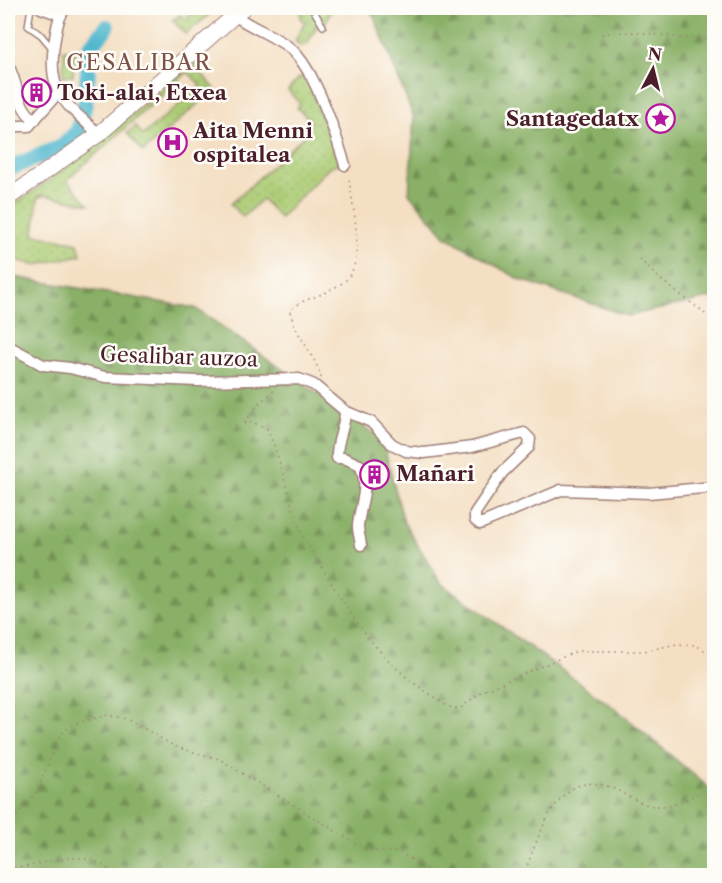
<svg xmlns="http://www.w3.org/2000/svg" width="722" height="883" viewBox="0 0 722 883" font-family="'Libre Caslon Text',serif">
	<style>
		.grass { fill: url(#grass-dots); stroke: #7b7650; stroke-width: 1.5 }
		.forest { fill: url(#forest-firs); stroke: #6a6848; stroke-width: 1.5 }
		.park { fill: #accc74; stroke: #7b7650; stroke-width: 1.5 }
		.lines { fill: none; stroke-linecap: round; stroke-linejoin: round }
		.river { stroke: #4fb7ce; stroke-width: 16 }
		.service-casing { stroke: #9f7f77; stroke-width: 8 }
		.minor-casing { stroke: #9f7f77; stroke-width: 13 }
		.secondary-casing { stroke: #9f7f77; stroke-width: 17 }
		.path { stroke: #9f7f77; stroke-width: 1.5; stroke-dasharray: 1.5 4.5; stroke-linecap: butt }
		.service { stroke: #fff; stroke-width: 5 }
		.minor { stroke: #fff; stroke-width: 10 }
		.secondary { stroke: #fff; stroke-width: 15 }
		.labels { text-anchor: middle; stroke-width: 5; stroke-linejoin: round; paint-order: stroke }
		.poi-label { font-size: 21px; font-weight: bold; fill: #4a1f2b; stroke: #fdfcf7; text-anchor: start }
		.street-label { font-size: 21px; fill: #4a1f2b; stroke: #fdfcf7 }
		.neighbourhood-label { font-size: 22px; letter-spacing: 1.5px; fill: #805349; stroke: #fdfcf7 }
	</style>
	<defs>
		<pattern id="grass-dots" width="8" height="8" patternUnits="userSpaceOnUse" patternTransform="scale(1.5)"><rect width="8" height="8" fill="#accc74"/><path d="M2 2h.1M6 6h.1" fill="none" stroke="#96af65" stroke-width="1.8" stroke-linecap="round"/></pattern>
		<pattern id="forest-firs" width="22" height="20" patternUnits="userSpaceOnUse" patternTransform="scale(1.5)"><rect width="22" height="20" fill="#89b066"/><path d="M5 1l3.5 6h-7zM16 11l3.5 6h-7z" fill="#728f54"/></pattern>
	</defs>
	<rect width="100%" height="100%" fill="#fdfcf7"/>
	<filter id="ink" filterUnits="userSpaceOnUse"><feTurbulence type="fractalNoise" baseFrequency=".0167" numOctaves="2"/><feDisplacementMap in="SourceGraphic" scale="12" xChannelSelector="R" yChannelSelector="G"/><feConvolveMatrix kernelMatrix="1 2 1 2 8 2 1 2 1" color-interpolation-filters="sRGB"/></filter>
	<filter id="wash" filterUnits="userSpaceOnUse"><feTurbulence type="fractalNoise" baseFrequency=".008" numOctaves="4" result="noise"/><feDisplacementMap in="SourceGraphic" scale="24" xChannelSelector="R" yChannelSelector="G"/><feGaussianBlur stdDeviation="1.35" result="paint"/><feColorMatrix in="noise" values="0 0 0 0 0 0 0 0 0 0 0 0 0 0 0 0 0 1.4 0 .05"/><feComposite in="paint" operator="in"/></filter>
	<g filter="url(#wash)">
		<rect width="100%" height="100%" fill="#f4dfc3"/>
		<!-- grass -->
		<g class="grass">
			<path d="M198,8h19l-31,26 -14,-14 9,-5 4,4z"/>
			<path d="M300,8h32l-6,14 -7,1 -12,21 -7,2 -5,-5 10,-20 -4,-1z"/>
			<path d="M194,60l3,4 -2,2 20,23 -72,63 -16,-19 8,-7 8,9 58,-49 -13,-14 -121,108 22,24 -46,-9 -5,3 -4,36 44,9 3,12 -45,10 -28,-7v-50c67,-43 127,-94 186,-148z"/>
			<path d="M299,78l8,1 33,85 -10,2 -50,52 -18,-19 -19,18 -12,-13 76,-71 4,-12 -14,-13 3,-4 -12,-14z"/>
		</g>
		<!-- forest -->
		<g class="forest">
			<path d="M367,8h347v289l-86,19 -109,-37 -74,-43 -36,-43 5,-75 -40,-102z"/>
			<path d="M8,276l187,32 187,131 22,84 37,60 175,126 98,83v83h-706z"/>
		</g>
		<!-- park -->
		<path class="park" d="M64,50l11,1 -2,25h-10z"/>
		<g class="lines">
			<!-- river -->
			<path class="river" d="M8,169l53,-22 17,-16 7,-27 5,-57 17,-20"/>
		</g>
	</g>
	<g filter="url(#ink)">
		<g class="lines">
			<defs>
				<g id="service">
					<path d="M31,8l-3,18 13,9 11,13"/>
					<path d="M312,8l11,18"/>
					<path d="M713,664l1,10"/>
				</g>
				<g id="minor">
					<path d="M41,8l20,7"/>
					<path d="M66,8c-8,8 -9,20 -11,30 -9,53 7,63 44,96"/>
					<path d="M234,15c18,13 39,20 56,33 25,21 45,84 55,117"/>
					<path d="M8,65c10,18 9,43 27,55"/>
					<path d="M8,126h21l29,-33"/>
					<path d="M8,346l35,19 27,3 35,9 93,4 101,-2 15,6 31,26 26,11 21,22 14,7 18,2 48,-6 52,-14 6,6 -1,8 -27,26 -27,40v7l5,4 81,-34 88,3 65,-6"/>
					<path d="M345,411c0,18 -9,29 -8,47h7l16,7c10,23 0,38 -2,61 0,6 2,12 3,19"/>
				</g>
				<path id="secondary" d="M8,198l91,-64 144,-126"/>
			</defs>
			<!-- service casing -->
			<use href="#service" class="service-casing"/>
			<!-- minor casing -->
			<use href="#minor" class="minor-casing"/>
			<!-- secondary casing -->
			<use href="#secondary" class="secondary-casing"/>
			<!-- path -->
			<g class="path">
				<path d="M602,34c37,-7 75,8 112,4"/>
				<path d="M640,259c21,25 50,40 74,63"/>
				<path d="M321,378c-6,-25 -26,-42 -31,-67 10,-12 27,-13 40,-21 5,-3 12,-6 16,-10 21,-21 5,-78 3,-104"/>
				<path d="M245,423l13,-19 18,-15"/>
				<path d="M244,424l8,-2 15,7c15,32 20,67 33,100 5,14 15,27 23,40 30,50 59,96 110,127 10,7 16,14 28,12l18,-15 98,-42h67l33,-7 18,1 18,10v3"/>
				<path d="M8,825l28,-32 24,-58 13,-11 35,-9 19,4 49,28 43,12 149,92 31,1 28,17 23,7"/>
				<path d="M8,868c43,0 70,-27 109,8"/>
				<path d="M523,876c16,-37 33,-112 89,-88 18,8 31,20 52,18 17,-1 35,-14 50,-22"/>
			</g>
			<!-- service -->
			<use href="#service" class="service"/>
			<!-- minor -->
			<use href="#minor" class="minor"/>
			<!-- secondary -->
			<use href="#secondary" class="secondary"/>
		</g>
	</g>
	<!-- icons -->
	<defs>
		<symbol id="building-ring" viewBox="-11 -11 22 22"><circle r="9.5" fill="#fdfcf7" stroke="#b5179e" stroke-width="1.5"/><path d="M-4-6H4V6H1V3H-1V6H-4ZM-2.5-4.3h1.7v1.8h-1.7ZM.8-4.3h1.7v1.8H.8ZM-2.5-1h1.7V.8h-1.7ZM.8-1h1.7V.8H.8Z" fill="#b5179e"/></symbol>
		<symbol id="sight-ring" viewBox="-11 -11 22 22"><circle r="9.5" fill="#fdfcf7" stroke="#b5179e" stroke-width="1.5"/><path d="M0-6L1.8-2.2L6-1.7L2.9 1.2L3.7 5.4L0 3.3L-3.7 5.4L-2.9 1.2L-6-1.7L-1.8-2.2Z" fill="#b5179e"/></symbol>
		<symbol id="hospital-ring" viewBox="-11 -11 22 22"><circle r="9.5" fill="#fdfcf7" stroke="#b5179e" stroke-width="1.5"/><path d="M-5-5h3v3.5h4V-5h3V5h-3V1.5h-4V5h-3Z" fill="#b5179e"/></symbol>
	</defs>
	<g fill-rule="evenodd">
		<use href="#building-ring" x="20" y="76" width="33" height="33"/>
		<use href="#sight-ring" x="644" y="102" width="33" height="33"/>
		<use href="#hospital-ring" x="156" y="126" width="33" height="33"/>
		<use href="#building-ring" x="358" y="458" width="33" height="33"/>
	</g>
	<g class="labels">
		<!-- poi labels -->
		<g class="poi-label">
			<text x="57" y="100">Toki-alai, Etxea</text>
			<text x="639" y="126" text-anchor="end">Santagedatx</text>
			<text x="193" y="138">Aita Menni<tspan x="193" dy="24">ospitalea</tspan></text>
			<text x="396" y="481">Mañari</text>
		</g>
		<!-- street labels -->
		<g class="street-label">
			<text transform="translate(179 357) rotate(2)" y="7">Gesalibar auzoa</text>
		</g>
		<!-- neighbourhood labels -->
		<g class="neighbourhood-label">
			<text x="139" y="70">GESALIBAR</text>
		</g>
	</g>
	<!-- margin -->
	<rect width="722" height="883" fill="none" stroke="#fdfcf7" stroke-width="30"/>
	<!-- north arrow -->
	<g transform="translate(653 69) rotate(7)" stroke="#fdfcf7" stroke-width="4.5" paint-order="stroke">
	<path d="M0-4.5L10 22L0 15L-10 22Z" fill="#4a1f2b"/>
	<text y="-9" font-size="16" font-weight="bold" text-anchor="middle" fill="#4a1f2b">N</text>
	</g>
</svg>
